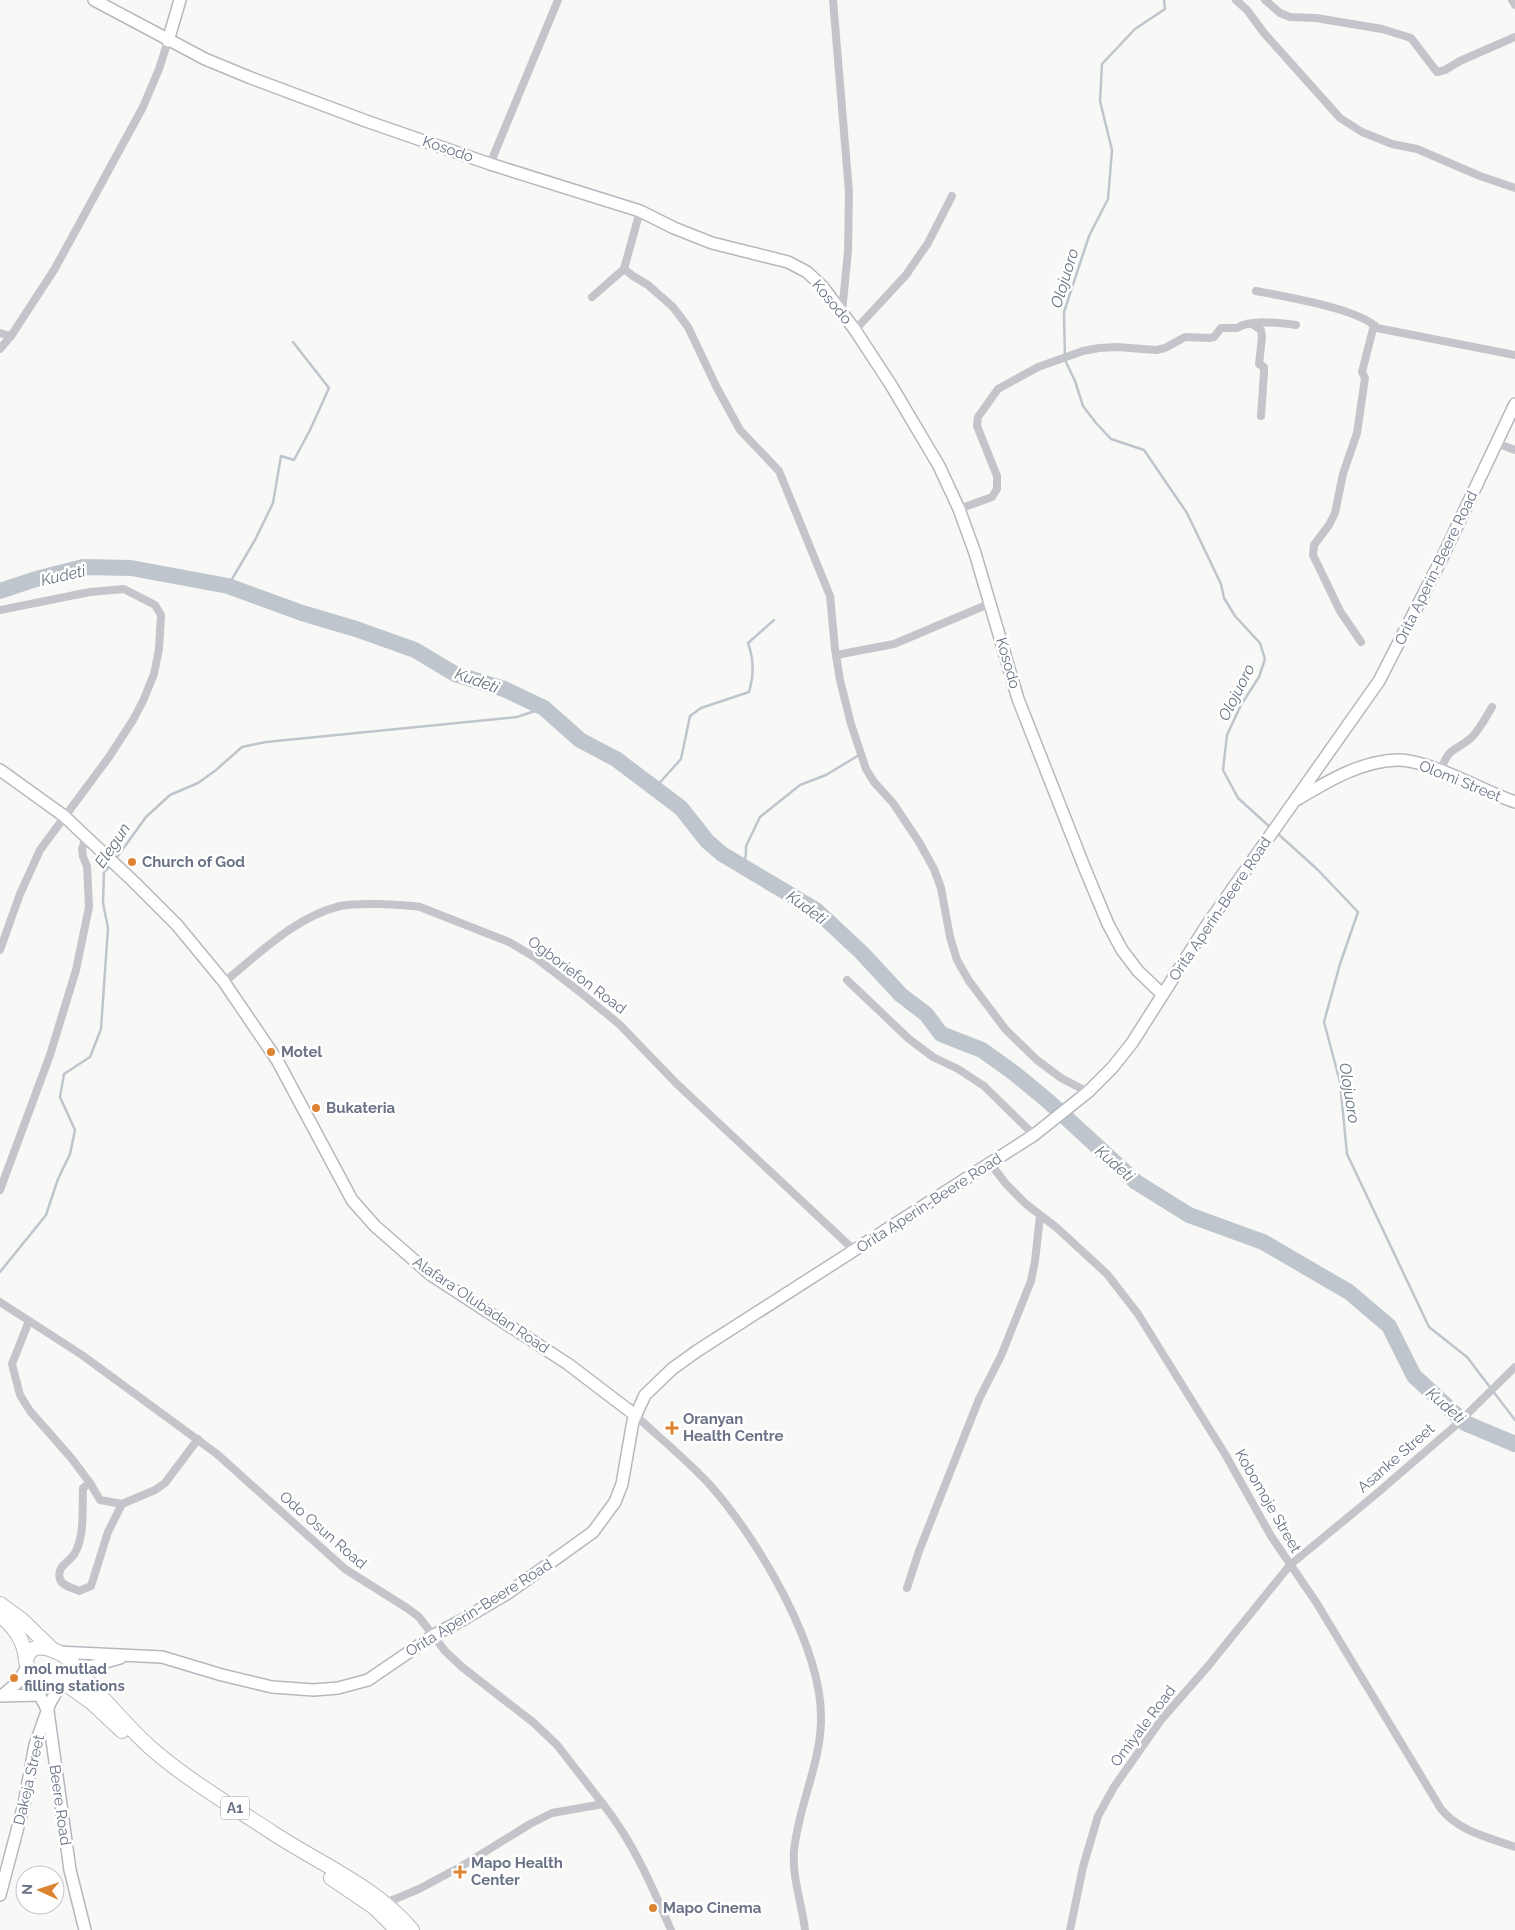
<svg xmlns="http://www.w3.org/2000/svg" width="1515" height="1930" viewBox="0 0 1515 1930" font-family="Raleway,sans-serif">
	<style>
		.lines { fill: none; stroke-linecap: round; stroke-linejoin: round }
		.stream { stroke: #bec5cc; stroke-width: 2.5 }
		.river { stroke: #bec5cc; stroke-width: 16 }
		.secondary-casing { stroke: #b5b8bf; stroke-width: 14 }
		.highway-casing { stroke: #b6b8bd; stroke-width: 16 }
		.street { stroke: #c3c5ca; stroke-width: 8 }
		.secondary { stroke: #fff; stroke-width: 11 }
		.highway { stroke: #fff; stroke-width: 14 }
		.poi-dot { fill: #dd8432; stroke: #fff; stroke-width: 2 }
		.labels { text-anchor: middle; stroke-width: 5; stroke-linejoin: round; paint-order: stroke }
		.shield { fill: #fff; stroke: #969caa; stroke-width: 1 }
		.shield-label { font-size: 14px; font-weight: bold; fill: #697286 }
		.street-label { font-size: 15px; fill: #697286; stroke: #fff }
		.poi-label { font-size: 15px; font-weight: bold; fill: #697286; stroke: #fff; text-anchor: start }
		.water-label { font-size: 16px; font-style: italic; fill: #657381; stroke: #fff }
	</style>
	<rect width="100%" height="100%" fill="#f8f9f6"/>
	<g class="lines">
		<!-- stream -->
		<g class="stream">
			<path d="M1164,0l1,9 -30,20 -33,35 -2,37 12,49 -4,49 -19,37 -25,76 1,48 10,21 8,25 13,17 15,16 33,11 43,63 34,71 3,14 11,18 25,27 5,16 -6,18 -18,28 -14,30 -4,35 15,28 33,30"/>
			<path d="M228,586l27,-46 18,-37 8,-47 13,4 16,-30 19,-42 -36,-46"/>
			<path d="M654,789l27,-30 9,-43 11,-8 48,-16c5,-18 5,-32 -1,-49l26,-23"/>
			<path d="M1277,833l40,36 41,43 -18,52 -16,58 16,60 7,72 82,173 38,30 48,63"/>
			<path d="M115,860l31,-43 24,-22 28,-12 18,-13 26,-23 24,-5 251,-25 27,-9"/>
			<path d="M743,867l3,-13v-8l14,-29 40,-32 26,-10 33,-20"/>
			<path d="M0,1272l46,-57 12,-36 12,-25 5,-24 -15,-33 4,-23 26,-17 11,-28 7,-101 -5,-25 1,-31 8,-8"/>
		</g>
		<!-- river -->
		<path class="river" d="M0,591l36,-12 47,-12 48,1 97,18 74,27 54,16 59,21 40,24 49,15 40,19 36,32 36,19 65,49 26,33 15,13 94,56 46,43 39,42 25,19 15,20 41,16 32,23 34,28 88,81 53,33 74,27 86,50 40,34 25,50 51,47 50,21"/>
		<defs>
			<g id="secondary">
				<path d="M94,0l111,59 46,19 115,43 124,43 150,47 34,17 38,15 76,19 19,10 15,14 33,44 36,55 48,81 20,43 16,44 43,146 67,170 23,55 14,26 16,21 24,23"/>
				<path d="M168,41l12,-41"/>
				<path d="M0,770l64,46 70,66 43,43 47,57 53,78 75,140 23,26 56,49 137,89 67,51"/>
				<path d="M1298,799c30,-18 63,-38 99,-39 31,-1 86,31 118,42"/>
				<path d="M57,1652l105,5 60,18 50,12 42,3 24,-2 30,-8 66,-45 30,-16 44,-26 85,-61 22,-30 7,-18 11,-63 12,-26 27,-26 25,-18 337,-216 54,-43 24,-24 20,-25 75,-118 172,-244 63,-123 73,-154"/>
				<path d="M29,1669l1,8 18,34 22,159 15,60"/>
				<path d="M74,1671l46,-13"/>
				<path d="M3,1695l15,-13 9,-15"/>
				<path d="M0,1696l40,-1"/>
				<path d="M0,1895l24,-91 11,-59 15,-42 12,-21"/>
			</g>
			<g id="highway">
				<path d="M0,1604l22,16 32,31"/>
				<path d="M0,1615c11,10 20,19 24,34 2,6 1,13 4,18 4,9 33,18 41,13 23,-16 -25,-40 -37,-30 -3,2 -5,7 -6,10"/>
				<path d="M74,1666c26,28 49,57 78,83 37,32 80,57 121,84 47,31 102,53 139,97"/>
				<path d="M63,1682l28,20 31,29"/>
				<path d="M331,1878l44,30 22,22"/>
			</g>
		</defs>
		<!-- secondary casing -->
		<use href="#secondary" class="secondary-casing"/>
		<!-- highway casing -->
		<use href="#highway" class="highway-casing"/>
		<!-- street -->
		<g class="street">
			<path d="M833,0l16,192 -1,59 -6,61"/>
			<path d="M1236,0l11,10 17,23 76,85 22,14 30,12 25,5 63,27 35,12"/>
			<path d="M1265,0l15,13 10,4 26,1 66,11 29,9 26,34 8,-2 15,-9 55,-24"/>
			<path d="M1512,0l3,5"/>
			<path d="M490,164l68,-164"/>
			<path d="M640,211l-16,58 9,7 15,9 25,22 15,20 29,61 23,42 39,41 51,125 5,53 5,31 11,44 15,45 8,13 19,21 26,39 15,27 7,19 9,49 7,23 12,21 37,49 31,30 24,18 27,14"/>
			<path d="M1256,291c27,5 104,18 121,37l138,27"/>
			<path d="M592,297l32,-28"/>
			<path d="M1252,324l9,6 1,7 -3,27 5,3v5l-3,44"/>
			<path d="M855,330l51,-55 22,-32 24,-47"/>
			<path d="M0,333l11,3"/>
			<path d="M0,349l11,-13 43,-66 16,-29 73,-134 16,-38 9,-28"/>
			<path d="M1496,443l19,7"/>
			<path d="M959,509l33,-12 5,-8v-13l-20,-50 1,-9 20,-28 40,-22 45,-16 16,-3 18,-1 39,3 9,-2 20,-11 24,1 5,-1 7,-9h16c13,-9 44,-5 59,-3"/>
			<path d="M0,610l90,-18 34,-3 31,16 6,10 -2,34 -5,25 -11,27 -10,19 -24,37 -69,93 -20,44 -20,56"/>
			<path d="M1361,642l-21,-31 -27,-56 1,-10 15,-20 6,-12 8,-39 14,-41 8,-55 -3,-6 12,-47"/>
			<path d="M836,655l58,-11 97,-41"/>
			<path d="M1441,771c7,-25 15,-19 31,-34 8,-8 14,-20 20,-30"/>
			<path d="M847,980l62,59 24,18 25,12 26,17 50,49"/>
			<path d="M224,982c35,-28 71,-65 116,-76 13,-3 28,-2 42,-2 13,1 26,1 38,3l89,35 27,16 44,34 39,32 58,60 178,167"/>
			<path d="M990,1163l16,21 20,20 31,24 50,46 31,40 87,140 46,82 45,66 125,207c19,23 47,28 74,38"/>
			<path d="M0,1190l50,-135 26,-85 13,-63 -2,-41 -4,-9 -1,-8 4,-12"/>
			<path d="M0,1302l82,53 135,99 128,115 62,39 12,9 26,34 17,16 72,56 23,22 46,59"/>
			<path d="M29,1321l-17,43 8,31 10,16 42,48 18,24 -7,5c-1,20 2,47 -8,65 -5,9 -19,13 -15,26 2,7 13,9 19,12l12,-5 17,-54 14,-28 33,-14 10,-7 33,-44"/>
			<path d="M635,1415c25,23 52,45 75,70 48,54 113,163 111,236 -1,45 -23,86 -27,130 -2,27 8,53 11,79"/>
			<path d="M90,1483l10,17 22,4"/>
			<path d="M907,1588l12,-37 60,-152 22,-43 30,-75 4,-20 5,-45"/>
			<path d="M383,1904l36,-15 43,-23 68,-42 22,-11 51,-9c30,38 49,82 68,126"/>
			<path d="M1070,1930l13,-63 15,-51 16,-29 47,-67 48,-55 81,-100 85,-70 80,-69 60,-59"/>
		</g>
		<!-- secondary -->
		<use href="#secondary" class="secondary"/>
		<!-- highway -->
		<use href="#highway" class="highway"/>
	</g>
	<!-- markers -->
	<g class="poi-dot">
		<circle cx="132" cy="862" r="5"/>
		<circle cx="271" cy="1052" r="5"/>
		<circle cx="316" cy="1108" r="5"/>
		<path d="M669.5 1420.5h5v5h5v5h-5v5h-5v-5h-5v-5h5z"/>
		<circle cx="14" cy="1678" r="5"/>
		<path d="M457.5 1864.5h5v5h5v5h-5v5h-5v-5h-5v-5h5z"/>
		<circle cx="653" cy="1908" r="5"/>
	</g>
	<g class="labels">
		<!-- shield labels -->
		<rect class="shield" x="221" y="1796.5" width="28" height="23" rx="4"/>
		<g class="shield-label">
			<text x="235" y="1813">A1</text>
		</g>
		<!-- street labels -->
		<g class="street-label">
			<text transform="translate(448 149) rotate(19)" y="5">Kosodo</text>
			<text transform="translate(832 302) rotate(50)" y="5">Kosodo</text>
			<text transform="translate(1436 568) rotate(-64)" y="5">Orita Aperin-Beere Road</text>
			<text transform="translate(1008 663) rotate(74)" y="5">Kosodo</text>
			<text transform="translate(1460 781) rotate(22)" y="5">Olomi Street</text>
			<text transform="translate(1220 909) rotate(-56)" y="5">Orita Aperin-Beere Road</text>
			<text transform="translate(577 975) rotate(37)" y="5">Ogboriefon Road</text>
			<text transform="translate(929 1203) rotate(-33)" y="5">Orita Aperin-Beere Road</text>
			<text transform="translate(481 1305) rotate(34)" y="5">Alafara Olubadan Road</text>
			<text transform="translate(1396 1458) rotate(-41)" y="5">Asanke Street</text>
			<text transform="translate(1268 1501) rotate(60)" y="5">Kobomoje Street</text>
			<text transform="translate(323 1530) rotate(41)" y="5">Odo Osun Road</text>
			<text transform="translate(479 1608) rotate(-32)" y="5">Orita Aperin-Beere Road</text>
			<text transform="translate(1143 1726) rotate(-53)" y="5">Omiyale Road</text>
			<text transform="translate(29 1780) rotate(-77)" y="5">Dakeja Street</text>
			<text transform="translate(60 1805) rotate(82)" y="5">Beere Road</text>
		</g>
		<!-- poi labels -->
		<g class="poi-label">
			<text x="142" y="867">Church of God</text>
			<text x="281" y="1057">Motel</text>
			<text x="326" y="1113">Bukateria</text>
			<text x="683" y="1424">Oranyan<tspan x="683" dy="17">Health Centre</tspan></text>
			<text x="24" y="1674">mol mutlad<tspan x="24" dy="17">filling stations</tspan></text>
			<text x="471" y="1868">Mapo Health<tspan x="471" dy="17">Center</tspan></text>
			<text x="663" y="1913">Mapo Cinema</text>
		</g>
		<!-- water labels -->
		<g class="water-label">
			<text transform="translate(1064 278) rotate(-73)" y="6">Olojuoro</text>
			<text transform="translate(63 575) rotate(-13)" y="6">Kudeti</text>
			<text transform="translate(477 680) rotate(20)" y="6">Kudeti</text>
			<text transform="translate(1236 692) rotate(-63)" y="6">Olojuoro</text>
			<text transform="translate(112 845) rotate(-56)" y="6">Elegun</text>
			<text transform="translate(807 907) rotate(36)" y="6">Kudeti</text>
			<text transform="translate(1350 1093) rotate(81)" y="6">Olojuoro</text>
			<text transform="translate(1115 1163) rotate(41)" y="6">Kudeti</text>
			<text transform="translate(1446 1405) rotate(41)" y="6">Kudeti</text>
		</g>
	</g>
	<!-- north arrow -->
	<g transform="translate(40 1890) rotate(273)"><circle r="24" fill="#ffffff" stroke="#c3c7cf"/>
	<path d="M0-4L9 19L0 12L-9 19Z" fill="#dd8432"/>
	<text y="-8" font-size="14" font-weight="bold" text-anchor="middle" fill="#697286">N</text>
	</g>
</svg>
